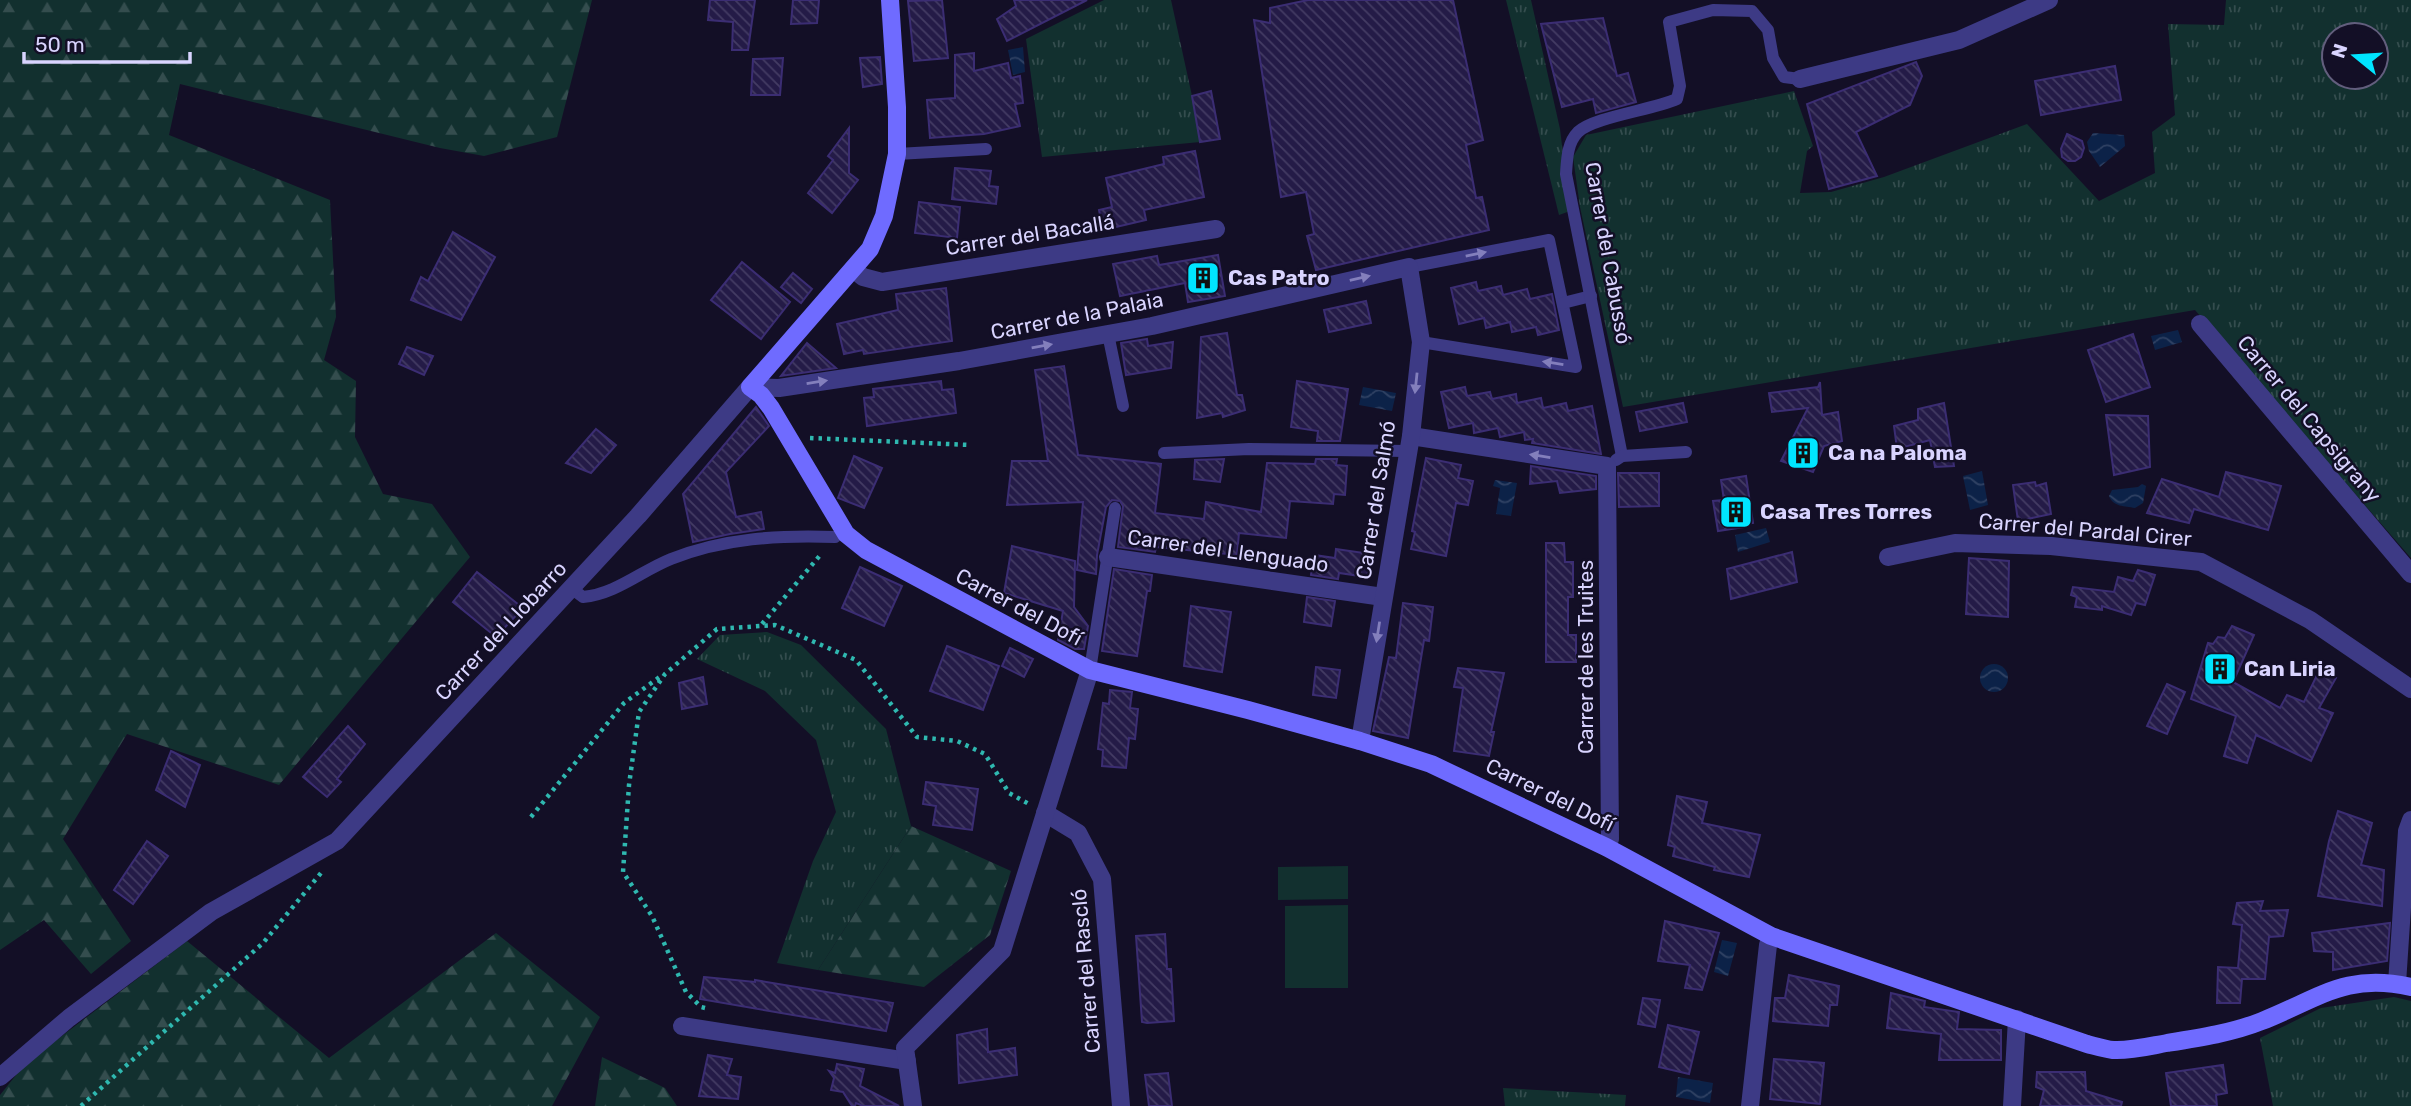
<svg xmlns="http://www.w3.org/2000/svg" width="2411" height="1106" viewBox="0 0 2411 1106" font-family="Rubik,sans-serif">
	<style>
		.grass { fill: url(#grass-tufts); fill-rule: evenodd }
		.forest { fill: url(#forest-firs) }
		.garden { fill: #12302f }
		.water { fill: url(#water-waves) }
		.building { fill: url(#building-back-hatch); stroke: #3b2d73; stroke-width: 2 }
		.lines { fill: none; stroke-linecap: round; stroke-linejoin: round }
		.path { stroke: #2fb8b0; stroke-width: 4.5; stroke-dasharray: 3.5 5; stroke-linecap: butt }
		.lane { stroke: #3d3a85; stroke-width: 12 }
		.street { stroke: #3d3a85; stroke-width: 18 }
		.secondary { stroke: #6f6bff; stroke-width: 18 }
		.oneway { fill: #837fbc }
		.labels { text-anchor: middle; stroke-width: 5; stroke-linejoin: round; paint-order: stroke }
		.street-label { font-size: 21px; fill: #d9d4ff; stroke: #130f26 }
		.poi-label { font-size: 21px; font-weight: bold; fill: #d9d4ff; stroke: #130f26; text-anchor: start }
	</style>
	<defs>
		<pattern id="grass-tufts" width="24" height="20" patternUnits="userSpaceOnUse" patternTransform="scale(1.75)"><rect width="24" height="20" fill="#12302f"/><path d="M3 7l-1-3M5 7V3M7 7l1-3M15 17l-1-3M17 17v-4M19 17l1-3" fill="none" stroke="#344d4e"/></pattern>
		<pattern id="forest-firs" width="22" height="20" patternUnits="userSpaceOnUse" patternTransform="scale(1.75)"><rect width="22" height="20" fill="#12302f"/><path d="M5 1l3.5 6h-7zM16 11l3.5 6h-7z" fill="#344d4e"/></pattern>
		<pattern id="water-waves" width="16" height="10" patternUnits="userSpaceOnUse" patternTransform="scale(1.75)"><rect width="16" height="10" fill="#0c2248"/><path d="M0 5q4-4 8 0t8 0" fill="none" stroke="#2f4163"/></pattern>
		<pattern id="building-back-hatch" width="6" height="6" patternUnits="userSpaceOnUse" patternTransform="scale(1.75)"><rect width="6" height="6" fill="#241b47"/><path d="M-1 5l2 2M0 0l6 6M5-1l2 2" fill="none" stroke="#433b63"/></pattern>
	</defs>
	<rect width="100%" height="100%" fill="#130f26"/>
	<!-- grass -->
	<g class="grass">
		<path d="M1104,0h67l21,96 8,46 -158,15 -16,-118z"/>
		<path d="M1506,0h25l29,129 10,82 -11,4z"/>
		<path d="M2226,0h185v558l-216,-248 -572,97 -43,-200 -7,-50 13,-22 208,-44 19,55 -6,5 -7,42 31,-1 53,-15 143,-53 72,77 56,-28 -3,-41 23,-17 -7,-91 56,1zM2334,35h42v42h-42z"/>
		<path d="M767,632l34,13 85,84 25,97 -93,144 -41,-7 36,-102 23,-49 -20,-72 -51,-49 -68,-32 23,-24z"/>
		<path d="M2394,997l17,4v105h-138l-13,-68 61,-30z"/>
		<path d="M1503,1088l123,7 -1,11h-120z"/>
	</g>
	<!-- forest -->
	<g class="forest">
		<path d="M0,0h592l-35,137 -73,19 -44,-8 -260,-64 -11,51 161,65 6,117 -12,43 32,21 -1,56 28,57 49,10 38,53 -191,228 -152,-51 -64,105 68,102 -40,33 -47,-54 -44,30z"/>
		<path d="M911,826l100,45 -21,64 -66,52 -106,-17z"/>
		<path d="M496,933l104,84 -48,89h-552v-11l25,-31 162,-123 142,117z"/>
		<path d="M602,1057l63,31 12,18h-82z"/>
	</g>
	<!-- garden -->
	<g class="garden">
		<path d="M1348,866v33l-70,1v-33z"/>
		<path d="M1348,905v83h-63v-82z"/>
	</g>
	<!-- water -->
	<g class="water">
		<path d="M1023,47l2,25 -12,3 -5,-25z"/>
		<path d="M2093,133l31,2 1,11 -25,21 -11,-16 -2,-9z"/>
		<path d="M2178,330l4,12 -27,8 -4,-14z"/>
		<path d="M1363,387l33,6 -4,18 -33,-6z"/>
		<path d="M1982,471l6,34 -18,5 -7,-34z"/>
		<path d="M1495,480l22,3 -6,33 -15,-2 4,-26 -7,-2z"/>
		<path d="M2142,484l4,2 -3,17 -8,5c-10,-2 -22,-1 -26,-12l3,-6 26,-3z"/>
		<path d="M1766,528l4,14 -32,10 -3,-17z"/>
		<circle cx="1994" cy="678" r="14"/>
		<path d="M1722,940l15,3 -9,33 -14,-4z"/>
		<path d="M1678,1077l35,6 -3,20 -34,-6z"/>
	</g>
	<!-- building -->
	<g class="building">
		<path d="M710,0h45l-7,50h-16l1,-28 -25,-2z"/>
		<path d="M793,0h26l-2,23 -26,1z"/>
		<path d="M942,0l6,58 -34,3 -6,-60z"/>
		<path d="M1014,0h73l-80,41 -10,-22 19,-13z"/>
		<path d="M1308,0h145l30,140 -17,5 10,53 6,-1 7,33 -173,40 -9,-34 7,-2 -8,-42 -25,5 -27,-177 16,3v-15z"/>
		<path d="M1603,18l14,58 11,-3 8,29 -40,11 -3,-14 -31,8 -21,-83z"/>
		<path d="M974,53v18l34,-8 3,15 9,-2 3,27 -8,1 5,22 -36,8 -54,4 -3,-38 28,-2v-43z"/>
		<path d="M880,57l2,27 -19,3 -3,-29z"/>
		<path d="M783,58l-3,37h-29l2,-36z"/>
		<path d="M1916,62l6,14 -12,29 -54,27 21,44 -48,13 -22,-85z"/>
		<path d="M2115,66l6,34 -80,15 -6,-34z"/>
		<path d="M1211,91l9,48 -20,3 -8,-46z"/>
		<path d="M849,128v45l9,7 -26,33 -24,-20 25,-33 -5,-4z"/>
		<path d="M2067,134l15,7 2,7 -3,9 -6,4h-7l-6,-4 -1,-8z"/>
		<path d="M1195,151l9,46 -60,13 2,10 -43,10 -4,-20 13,-3 -6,-29 58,-14 -1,-7z"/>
		<path d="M955,168l36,3 -2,15 9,1 -2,17 -44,-5z"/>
		<path d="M919,202l41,5 -3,31 -42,-5z"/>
		<path d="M453,232l42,25 -34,63 -50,-20 10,-23 7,4z"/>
		<path d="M1218,255l7,41 -37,6 -3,-19 -65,13 -7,-32 44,-8 2,9z"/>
		<path d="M742,262l48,40 -29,37 -50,-39z"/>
		<path d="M793,273l19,16 -11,14 -20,-16z"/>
		<path d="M1476,282l2,9 23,-5 2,9 24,-6 3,10 22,-5 7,36 -21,5 -2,-8 -24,5 -2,-10 -24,6 -2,-10 -25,6 -8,-36z"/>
		<path d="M946,288l6,53 -88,13 -1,-4 -19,4 -7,-30 61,-14 -2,-16z"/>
		<path d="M1366,301l5,22 -42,9 -5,-22z"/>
		<path d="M1227,333l10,62h5l3,15 -22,7 -1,-4 -25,5 4,-81z"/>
		<path d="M2133,334l17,53 -44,15 -18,-52z"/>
		<path d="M1147,339l1,7 25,-4 -2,26 -45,7 -5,-32z"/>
		<path d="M807,343l29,25 -55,8z"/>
		<path d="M407,347l26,9 -9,19 -25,-11z"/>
		<path d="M1064,366l14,89 83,9 -6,49 49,6 2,-17 55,10 6,-49 48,1 1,-5h21l-1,6 11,1 -2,29 -11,-1 -1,10 -43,-3 -4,37 -47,-5 -2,22 -81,-8 -1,5 -37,-5 5,-41 -3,-5 -8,-1 -6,7 -9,48 -1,19 -19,-4 6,-68 -76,3 5,-44h36l-13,-91z"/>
		<path d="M941,381l1,9 11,-1 3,24 -89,13 -3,-28 10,-1 -1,-8z"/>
		<path d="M1297,381l51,8 -8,52h-23l1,-10 -27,-4z"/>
		<path d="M1820,382l2,33 16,-3 4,29 -18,5 -11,26 -32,-11 27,-53 -36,4 -3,-19 49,-6z"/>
		<path d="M1465,387l2,9 23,-4 2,7 24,-5 1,9 24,-5 2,10 23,-5 2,8 24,-5 9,48 -69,-11 1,-4 -8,1 -1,-8 -24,5 -2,-9 -24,5 -1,-10 -24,5 -8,-36z"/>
		<path d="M1683,403l4,19 -47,9 -4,-19z"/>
		<path d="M1944,403l10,63 -19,1 -5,-27 -33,9 -3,-23 24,-6v-11z"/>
		<path d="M756,407l13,19 -43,46 10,45 25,-5 3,17 -34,5 -37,8 -10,-48z"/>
		<path d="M2106,415l42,1 2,51 -36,8z"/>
		<path d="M596,429l20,16 -25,28 -25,-10z"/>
		<path d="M854,456l28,12 -18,40 -26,-10z"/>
		<path d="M1426,458l35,7 -3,13 15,3 -5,24 -12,-2 -10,53 -35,-7 4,-17 -3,-1z"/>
		<path d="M1224,459l-4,23 -26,-3 1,-19z"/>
		<path d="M1531,466l65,10v13l-36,4 -3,-12 -27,3z"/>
		<path d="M2226,472l55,14 -13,44 -74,-21 -5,14 -42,-10 15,-34 57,18z"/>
		<path d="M1618,473h41v33l-40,1z"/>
		<path d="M1746,476l7,47 -8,1v3l-27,4 -5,-30 11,-1 -3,-20z"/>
		<path d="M2035,482l1,4 10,-3 5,31 -33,7 -5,-36z"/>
		<path d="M1546,543h18l1,19h8v35h-5v38h8v27h-30z"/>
		<path d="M1012,546l63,15 -1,46 14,19 -4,23h-9l-17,-9 5,-29 -59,-18z"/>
		<path d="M1336,549l35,5 -4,23 -28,-4 -1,6 -27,-4 3,-20 21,3z"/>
		<path d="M1792,552l5,30 -66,17 -4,-30z"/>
		<path d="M1969,558l40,3 -1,56 -42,-3z"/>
		<path d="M860,567l42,19 -18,40 -42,-18z"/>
		<path d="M1114,569l38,6 -2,16h-3l-10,65 -35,-5z"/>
		<path d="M2138,570l17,5 -10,30 -9,-2 -5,12 -29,-9v4l-27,-3 2,-10 -6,-2 2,-8 41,5 4,-15 15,4z"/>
		<path d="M477,572l46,36 -27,29 -43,-35z"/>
		<path d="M1307,597l28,4 -4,25 -27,-4z"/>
		<path d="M1403,603l30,4 -4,34 -5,-1 -16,98 -35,-7 16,-74 7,1z"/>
		<path d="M1191,606l40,6 -9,60 -38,-6z"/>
		<path d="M2232,626l22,9 -21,47 47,26 7,-13 17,7 16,-33 16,9 -17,30 14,5 -22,48 -55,-26 -9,28 -23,-7 12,-40 -45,-17 17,-56 5,1 5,-7 7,1z"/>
		<path d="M947,646l52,20 -16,44 -53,-19z"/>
		<path d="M1010,648l23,11 -9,18 -22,-11z"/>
		<path d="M1316,667l24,3 -4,28 -23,-3z"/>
		<path d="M1458,668l46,5 -13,59h3l-5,24 -35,-5 9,-63 -9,-1z"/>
		<path d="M703,677l4,27 -25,5 -3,-26z"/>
		<path d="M2167,684l18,8 -18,42 -20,-8z"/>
		<path d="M1110,690l22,2 -2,16 8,1 -3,30 -6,-1 -3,30 -24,-2 1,-16 -5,-1 5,-46 6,1z"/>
		<path d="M348,726l17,18 -28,35 4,3 -14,15 -24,-20z"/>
		<path d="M171,751l29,14 -15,42 -29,-17z"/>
		<path d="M926,782l52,7 -6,41 -39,-5 3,-19 -13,-2z"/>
		<path d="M1677,796l30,6 -5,21 58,12 -11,42 -35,-7 1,-3 -42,-11 2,-9 -7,-2z"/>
		<path d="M2338,811l34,12 -11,42 23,5 -2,36 -64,-10 11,-55z"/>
		<path d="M147,841l21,15 -35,48 -19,-14z"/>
		<path d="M2263,901l-3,10 28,-1 -5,26 -14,1 -4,42h-23l-2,24h-23l1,-36 20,1 4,-43 -9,-1 4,-21z"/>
		<path d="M1665,921l54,12 -17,57 -17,-2 5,-23 -32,-4z"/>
		<path d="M2390,923l-3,38 -54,9v-18l-19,-1 -2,-18z"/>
		<path d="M1165,934l2,35h4l3,52 -27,2 -5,-1 -6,-86z"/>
		<path d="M1789,975l50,11 -2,19h-7l-2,21 -55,-5 2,-23h10z"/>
		<path d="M704,977l51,5v-2l138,23 -7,28 -186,-32z"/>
		<path d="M1891,993l34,8 -1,6 35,5 -2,17 44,1v30h-62l2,-26 -54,-6z"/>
		<path d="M1643,998l17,2 -5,27 -17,-3z"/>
		<path d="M1668,1025l31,7 -10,42 -30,-7z"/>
		<path d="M987,1029l1,23 27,-4 2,27 -58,8 -2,-48z"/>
		<path d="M708,1055l24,4 -5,16 14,2 -3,22 -39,-3z"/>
		<path d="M1774,1059l50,4 -4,41 -50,-5z"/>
		<path d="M837,1064l27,5 -4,17 39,20h-36l-7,-3 -1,3h-3l-9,-14 -12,-2 3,-12 -5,-7 6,2z"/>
		<path d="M2223,1065l4,28 -11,2 1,11h-46l-5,-33z"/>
		<path d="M2037,1072h48l1,19 36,11 -1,4h-81l4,-16 -8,-3z"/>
		<path d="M1168,1073l4,33h-23l-4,-31z"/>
	</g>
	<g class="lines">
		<!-- path -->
		<g class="path">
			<path d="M810,438l160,7"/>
			<path d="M762,624l60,-71"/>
			<path d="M531,817l93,-114 37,-27"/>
			<path d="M705,1008l-4,-1 -15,-15 -34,-76 -29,-44 6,-87 10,-73 26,-38 52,-45 58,-4 81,35 61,77 40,4 28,13 24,39 20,11"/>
			<path d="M81,1106l182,-163 58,-70"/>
		</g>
		<!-- lane -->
		<g class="lane">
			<path d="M897,154l89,-5"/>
			<path d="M1409,267l140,-27 27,127 -155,-25"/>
			<path d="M1563,303l28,-7"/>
			<path d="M1108,334l15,72"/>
			<path d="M1164,453l85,-4 159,2"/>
			<path d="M1622,456l-56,-282c1,-14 1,-31 12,-42 16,-15 74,-22 99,-33l3,-13 -11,-64 44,-12 39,1 16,19 5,28 11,19 16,2"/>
			<path d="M1616,460l6,-4 64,-4"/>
			<path d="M571,588l12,9c33,-3 58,-26 88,-38 53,-21 108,-24 164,-22"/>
			<path d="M1090,670l25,-162"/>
		</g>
		<!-- street -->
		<g class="street">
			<path d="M1800,79l159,-39 90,-40"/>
			<path d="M853,269l10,8 19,5 334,-53"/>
			<path d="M2200,324l211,250"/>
			<path d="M1411,436l196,30 3,373 -4,8"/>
			<path d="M1108,557l275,40"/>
			<path d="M1888,557l67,-14 96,3 150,16 109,58 101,69"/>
			<path d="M1045,813l33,20 24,46 19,227"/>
			<path d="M2397,984l10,-153 4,-11"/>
			<path d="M682,1026l225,35"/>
			<path d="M0,1077l69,-59 142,-106 126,-71 301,-325 112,-129 29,1 180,-27 193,-35 257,-59 12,75 -10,94 -51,305"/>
			<path d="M913,1106l-8,-58 97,-97 88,-281"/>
			<path d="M1750,1106l18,-161 3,-9"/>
			<path d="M2012,1106l5,-87"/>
		</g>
		<!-- secondary -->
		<path class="secondary" d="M890,0l7,107v47l-13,62 -14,33 -120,138 11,8 10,13 75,126 20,16 224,120 158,40 112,31 71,23 175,83 165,89 316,108c8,2 18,5 26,6 18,1 37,-4 54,-7 32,-5 65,-10 95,-22 56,-22 84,-49 149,-34"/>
	</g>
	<!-- one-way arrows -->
	<defs><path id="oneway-solid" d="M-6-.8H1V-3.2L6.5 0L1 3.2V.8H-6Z" transform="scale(1.75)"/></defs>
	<g class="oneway">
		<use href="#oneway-solid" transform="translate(1476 254) rotate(-11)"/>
		<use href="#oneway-solid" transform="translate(1360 278) rotate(-13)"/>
		<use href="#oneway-solid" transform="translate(1042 346) rotate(-10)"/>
		<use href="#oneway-solid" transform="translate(1553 363) rotate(-171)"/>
		<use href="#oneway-solid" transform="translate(817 382) rotate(-9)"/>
		<use href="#oneway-solid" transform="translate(1416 383) rotate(96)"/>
		<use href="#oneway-solid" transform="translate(1540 456) rotate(-171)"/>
		<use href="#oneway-solid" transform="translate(1378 632) rotate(99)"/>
	</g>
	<!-- icons -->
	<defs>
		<symbol id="building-square" viewBox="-11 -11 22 22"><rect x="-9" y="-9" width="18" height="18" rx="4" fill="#00e5ff" stroke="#130f26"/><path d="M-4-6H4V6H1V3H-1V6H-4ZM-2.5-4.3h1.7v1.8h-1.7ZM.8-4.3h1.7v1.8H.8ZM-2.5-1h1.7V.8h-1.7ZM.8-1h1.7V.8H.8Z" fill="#111"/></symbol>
	</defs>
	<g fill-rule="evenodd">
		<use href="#building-square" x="1184" y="259" width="38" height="38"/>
		<use href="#building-square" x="1784" y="434" width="38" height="38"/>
		<use href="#building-square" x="1717" y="493" width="38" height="38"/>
		<use href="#building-square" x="2201" y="650" width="38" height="38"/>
	</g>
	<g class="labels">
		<!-- street labels -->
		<g class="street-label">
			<text transform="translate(1030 235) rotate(-9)" y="7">Carrer del Bacallá</text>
			<text transform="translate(1608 253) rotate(80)" y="7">Carrer del Cabussó</text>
			<text transform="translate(1077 316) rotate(-11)" y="7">Carrer de la Palaia</text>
			<text transform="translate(2309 419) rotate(50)" y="7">Carrer del Capsigrany</text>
			<text transform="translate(1376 500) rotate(-81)" y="7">Carrer del Salmó</text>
			<text transform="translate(2085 530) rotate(5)" y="7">Carrer del Pardal Cirer</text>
			<text transform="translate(1228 551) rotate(8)" y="7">Carrer del Llenguado</text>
			<text transform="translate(1019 607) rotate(28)" y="7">Carrer del Dofí</text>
			<text transform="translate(501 631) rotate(-47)" y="7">Carrer del Llobarro</text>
			<text transform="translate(1586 657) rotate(-90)" y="7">Carrer de les Truites</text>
			<text transform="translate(1550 795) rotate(26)" y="7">Carrer del Dofí</text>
			<text transform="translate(1086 971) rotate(-95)" y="7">Carrer del Rascló</text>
		</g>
		<!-- poi labels -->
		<g class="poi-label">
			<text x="1228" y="285">Cas Patro</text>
			<text x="1828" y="460">Ca na Paloma</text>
			<text x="1760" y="519">Casa Tres Torres</text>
			<text x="2244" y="676">Can Liria</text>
		</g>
	</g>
	<!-- north arrow -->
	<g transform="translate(2355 56) rotate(288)"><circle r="33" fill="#130f26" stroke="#625e7d" stroke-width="2"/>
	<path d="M0-5L12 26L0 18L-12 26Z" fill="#00e5ff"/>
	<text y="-10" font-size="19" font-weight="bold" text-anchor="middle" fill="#d9d4ff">N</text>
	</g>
	<!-- scale -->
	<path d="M24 52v10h166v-10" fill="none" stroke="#d9d4ff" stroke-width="3.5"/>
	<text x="35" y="52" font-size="21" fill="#d9d4ff" stroke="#130f26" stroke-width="5" paint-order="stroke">50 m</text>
</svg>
